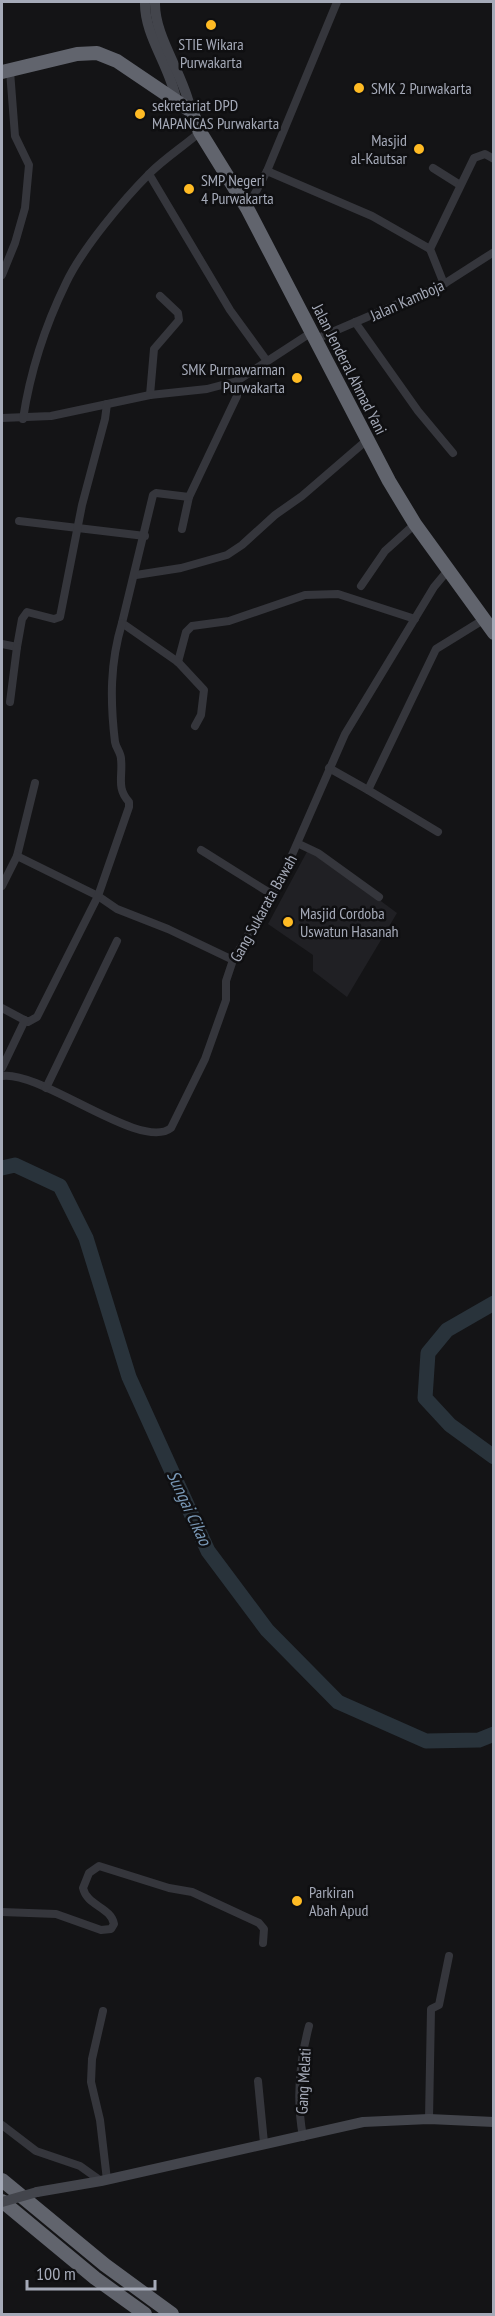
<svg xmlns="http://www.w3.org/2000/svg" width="495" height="2316" viewBox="0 0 495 2316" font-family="'PT Sans Narrow',sans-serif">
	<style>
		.built { fill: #202024 }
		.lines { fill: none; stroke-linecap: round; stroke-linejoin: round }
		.river { stroke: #29333b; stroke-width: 15 }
		.street { stroke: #35363c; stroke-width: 8 }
		.secondary { stroke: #43454c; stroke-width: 10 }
		.highway { stroke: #61646d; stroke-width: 14 }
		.secondary-bridge { stroke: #43454c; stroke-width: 10 }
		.poi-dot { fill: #ffbb24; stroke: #0f0f11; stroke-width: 2 }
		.labels { text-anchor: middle; stroke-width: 5; stroke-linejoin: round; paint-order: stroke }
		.poi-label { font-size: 16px; fill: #a5aab8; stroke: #0f0f11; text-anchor: start }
		.street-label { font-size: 16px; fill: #a5aab8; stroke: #0f0f11 }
		.water-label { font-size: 18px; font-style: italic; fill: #7998b6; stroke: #0f0f11 }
	</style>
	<rect width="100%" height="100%" fill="#141416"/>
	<!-- built -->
	<path class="built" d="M309,848l88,65 -50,84 -34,-26v-16l-45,-31z"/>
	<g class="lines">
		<!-- river -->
		<g class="river">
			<path d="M2,1168l13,-3 45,21 26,52 43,139 79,174 59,79 71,72 88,39 53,-1 15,-6"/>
			<path d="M494,1303l-47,27 -19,23 -3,45 25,27 44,32"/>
		</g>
		<!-- street -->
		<g class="street">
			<path d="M433,168l27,17"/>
			<path d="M267,171l105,45 58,33"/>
			<path d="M149,174l81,136 37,51"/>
			<path d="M247,208l20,-37 70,-169"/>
			<path d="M2,275l13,-32 10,-35 4,-43 -14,-29 -5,-65"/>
			<path d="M444,284l-14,-35 44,-91 11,-4 9,5"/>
			<path d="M355,322l63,89 35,42"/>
			<path d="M316,339l128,-55 50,-32"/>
			<path d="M150,395l4,-46 25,-29 -1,-7 -18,-17"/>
			<path d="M2,418l49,-2 99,-21 57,-6 30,-8 75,-49"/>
			<path d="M23,419c7,-46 23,-95 43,-136 16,-34 57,-83 84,-110 15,-15 34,-27 50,-41"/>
			<path d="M19,521l126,15"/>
			<path d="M182,529l7,-32"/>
			<path d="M136,575l45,-7 46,-13 15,-10 33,-30 27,-19 65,-56"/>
			<path d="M361,586l24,-35 30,-27"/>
			<path d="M2,644l15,3 5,-28 5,-7 27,7 6,-2 22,-112 23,-86 2,-15"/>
			<path d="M178,662l8,-30 6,-6 37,-5 76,-26 33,-1 77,25"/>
			<path d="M10,702l7,-55"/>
			<path d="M195,726l6,-11 3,-25 -26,-28 -56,-39 31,-128 3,-2 33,4 48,-101v-15"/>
			<path d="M329,768l39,22 68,-141 47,-29"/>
			<path d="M368,790l70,42"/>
			<path d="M299,844l19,9 61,44"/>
			<path d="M201,850l72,45"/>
			<path d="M17,856l18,-73"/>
			<path d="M2,886l15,-30 81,40 19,13 51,20 65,31"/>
			<path d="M2,1008l26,14 9,-5 61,-121 31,-89v-5c-13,-14 -6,-26 -8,-43 0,-6 -5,-11 -6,-17 -5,-42 -5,-79 7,-119"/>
			<path d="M2,1068l23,-48"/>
			<path d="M2,1076c39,-6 139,76 169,52l34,-69 21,-59v-19l7,-21 48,-80 64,-146 89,-147 15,-18"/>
			<path d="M46,1088l71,-147"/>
			<path d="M2,1912l54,2 45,16 10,-1 3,-5c-3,-17 -27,-18 -31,-36l6,-15 10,-7 70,22 23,4 67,31 5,6 -1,14"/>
			<path d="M103,2011l-11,48 -1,23 9,38 7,60"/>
			<path d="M258,2081l6,62"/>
			<path d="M429,2119l2,-110 8,-4 10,-49"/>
			<path d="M2,2125l34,26 44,15 21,15"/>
			<path d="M303,2137c-7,-38 -4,-74 6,-111"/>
		</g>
		<!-- secondary -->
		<g class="secondary">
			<path d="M145,2c-1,33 25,64 31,97"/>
			<path d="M155,2c-1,35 29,72 36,109"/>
			<path d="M37,2192l64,-11 262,-59 66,-3 65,3"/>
		</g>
		<!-- highway -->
		<g class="highway">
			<path d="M2,72l75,-18 20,-1 20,8 74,50 9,21 47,76 142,273 26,43 79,109"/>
			<path d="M2,2180l103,85 67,49"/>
			<path d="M2,2201l93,77 50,36"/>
		</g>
		<!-- secondary-bridge -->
		<path class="secondary-bridge" d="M2,2202l35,-10"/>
	</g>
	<!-- markers -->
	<g class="poi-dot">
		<circle cx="211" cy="25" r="6"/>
		<circle cx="359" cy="88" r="6"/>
		<circle cx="140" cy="114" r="6"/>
		<circle cx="419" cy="149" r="6"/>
		<circle cx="189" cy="189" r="6"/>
		<circle cx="297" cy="378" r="6"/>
		<circle cx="288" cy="922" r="6"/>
		<circle cx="297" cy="1901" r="6"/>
	</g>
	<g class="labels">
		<!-- poi labels -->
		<g class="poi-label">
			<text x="211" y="50" text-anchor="middle">STIE Wikara<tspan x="211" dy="18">Purwakarta</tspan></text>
			<text x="371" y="94">SMK 2 Purwakarta</text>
			<text x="152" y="111">sekretariat DPD<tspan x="152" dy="18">MAPANCAS Purwakarta</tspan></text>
			<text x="407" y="146" text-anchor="end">Masjid<tspan x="407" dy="18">al-Kautsar</tspan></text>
			<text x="201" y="186">SMP Negeri<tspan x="201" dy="18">4 Purwakarta</tspan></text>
			<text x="285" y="375" text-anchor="end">SMK Purnawarman<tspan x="285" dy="18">Purwakarta</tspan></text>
			<text x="300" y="919">Masjid Cordoba<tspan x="300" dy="18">Uswatun Hasanah</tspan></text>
			<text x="309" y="1898">Parkiran<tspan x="309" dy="18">Abah Apud</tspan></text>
		</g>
		<!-- street labels -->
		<g class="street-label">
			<text transform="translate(407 300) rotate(-24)" y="6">Jalan Kamboja</text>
			<text transform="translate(350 369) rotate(63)" y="6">Jalan Jenderal Ahmad Yani</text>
			<text transform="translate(263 908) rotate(-61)" y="6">Gang Sukarata Bawah</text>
			<text transform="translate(303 2081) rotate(-87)" y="6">Gang Melati</text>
		</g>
		<!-- water labels -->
		<g class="water-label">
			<text transform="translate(189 1508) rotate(65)" y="6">Sungai Cikao</text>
		</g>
	</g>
	<!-- border -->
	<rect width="495" height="2316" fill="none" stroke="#a5aab8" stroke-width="6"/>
	<!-- scale -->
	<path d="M27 2280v9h128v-9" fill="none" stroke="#a5aab8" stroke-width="3"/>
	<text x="36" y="2280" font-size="18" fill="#a5aab8" stroke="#0f0f11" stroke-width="4.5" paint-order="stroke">100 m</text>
</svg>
